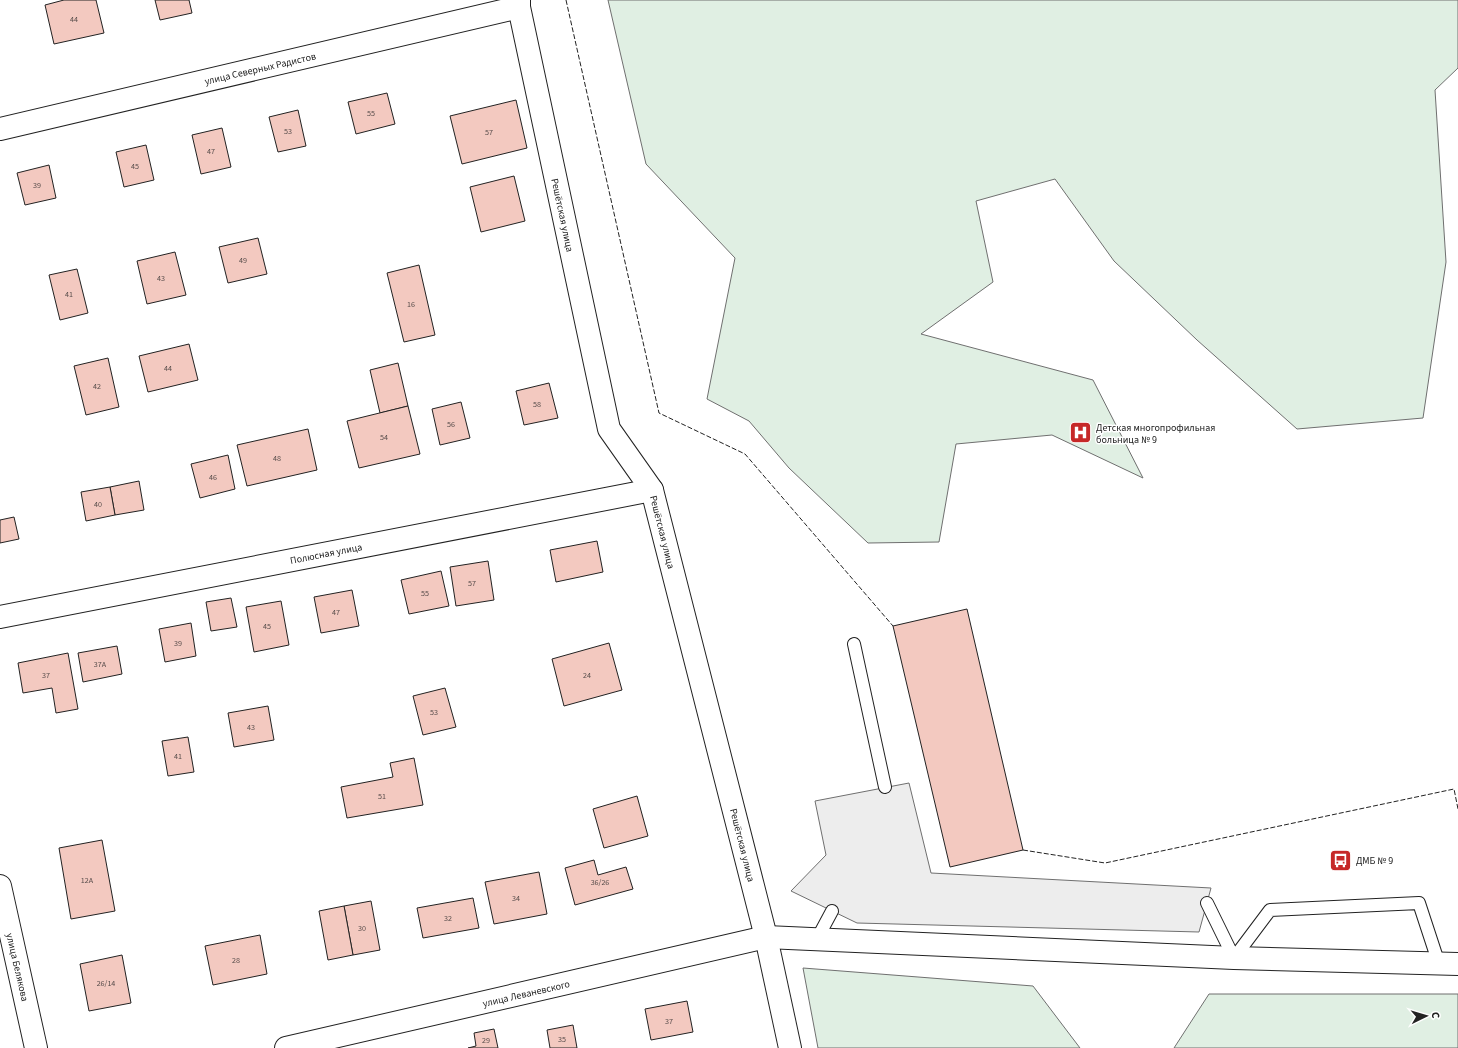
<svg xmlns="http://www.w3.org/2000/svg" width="1458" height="1048" viewBox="0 0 1458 1048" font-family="'Source Sans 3',sans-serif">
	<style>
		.green { fill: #e0efe3; stroke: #6f6f6f }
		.parking { fill: #ededed; stroke: #6f6f6f }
		.building { fill: #f3c9c0; stroke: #222 }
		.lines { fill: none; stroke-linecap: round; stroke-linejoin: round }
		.service-casing { stroke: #222; stroke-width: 14 }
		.minor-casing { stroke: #222; stroke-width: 24 }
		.tertiary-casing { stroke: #222; stroke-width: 24 }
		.service { stroke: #fff; stroke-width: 12 }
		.minor { stroke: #fff; stroke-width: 22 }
		.tertiary { stroke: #fff; stroke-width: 22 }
		.fence { stroke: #222; stroke-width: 1; stroke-dasharray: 5 2; stroke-linecap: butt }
		.labels { text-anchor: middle; stroke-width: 3; stroke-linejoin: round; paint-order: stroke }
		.number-label { font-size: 8px; fill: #564c4a }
		.street-label { font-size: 10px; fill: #222; stroke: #fff }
		.poi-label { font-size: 10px; fill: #222; stroke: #fff; text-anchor: start }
	</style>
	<rect width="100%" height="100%" fill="#fff"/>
	<!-- green -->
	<g class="green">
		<path d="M608,0h850v68l-23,22 11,172 -23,156 -126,11 -100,-89 -83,-79 -59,-82 -79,22 17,81 -72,52 172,46 50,98 -91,-43 -96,9 -17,98 -71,1 -79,-75 -40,-47 -42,-22 28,-141 -89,-94z"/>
		<path d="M803,968l230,18 47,62h-262z"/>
		<path d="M1209,994h249v54h-284z"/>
	</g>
	<!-- parking -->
	<path class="parking" d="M909,783l22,90 280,15 -12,44 -342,-9 -66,-32 35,-36 -11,-54z"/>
	<!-- building -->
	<g class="building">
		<path d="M64,0h32l8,33 -50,11 -9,-39z"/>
		<path d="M155,0h34l3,13 -32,7z"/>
		<path d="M387,93l8,31 -39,10 -8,-32z"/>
		<path d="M516,100l11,48 -65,16 -12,-48z"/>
		<path d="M298,110l8,36 -28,6 -9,-35z"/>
		<path d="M222,128l9,39 -30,7 -9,-39z"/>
		<path d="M146,145l8,35 -30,7 -8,-35z"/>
		<path d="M49,165l7,33 -31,7 -8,-32z"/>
		<path d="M514,176l11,45 -44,11 -11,-45z"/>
		<path d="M258,238l9,36 -39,9 -9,-36z"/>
		<path d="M175,252l11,43 -39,9 -10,-43z"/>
		<path d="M419,265l16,70 -31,7 -17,-69z"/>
		<path d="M77,269l11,44 -28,7 -11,-45z"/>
		<path d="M189,344l9,36 -50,12 -9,-36z"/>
		<path d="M108,358l11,49 -33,8 -12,-49z"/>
		<path d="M398,363l10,43 -28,7 -10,-43z"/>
		<path d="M549,383l9,35 -34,7 -8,-34z"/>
		<path d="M461,402l9,36 -30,7 -8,-36z"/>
		<path d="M408,406l12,48 -61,14 -12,-47z"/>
		<path d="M308,429l9,41 -70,16 -10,-41z"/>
		<path d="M228,455l7,34 -35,9 -9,-34z"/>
		<path d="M139,481l5,29 -29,5 -5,-28z"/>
		<path d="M110,487l5,28 -29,6 -5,-29z"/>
		<path d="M14,517l5,22 -19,4v-23z"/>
		<path d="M597,541l6,31 -47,10 -6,-32z"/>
		<path d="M488,561l6,39 -38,6 -6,-39z"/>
		<path d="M441,571l8,35 -40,8 -8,-34z"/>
		<path d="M352,590l7,36 -38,7 -7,-36z"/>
		<path d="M231,598l6,29 -26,4 -5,-29z"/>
		<path d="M281,601l8,44 -35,7 -8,-45z"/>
		<path d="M967,609l56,241 -73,17 -57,-241z"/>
		<path d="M191,623l5,33 -31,6 -6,-33z"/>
		<path d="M609,643l13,47 -58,16 -12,-47z"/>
		<path d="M117,646l5,28 -39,8 -5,-29z"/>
		<path d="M68,653l10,56 -22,4 -4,-25 -29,5 -5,-30z"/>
		<path d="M445,688l11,39 -33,8 -10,-39z"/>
		<path d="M268,706l6,34 -40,7 -6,-34z"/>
		<path d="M188,737l6,35 -26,4 -6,-35z"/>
		<path d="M414,758l9,47 -76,13 -6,-31 52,-10 -3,-14z"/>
		<path d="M637,796l11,40 -44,12 -11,-39z"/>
		<path d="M102,840l13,71 -44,8 -12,-71z"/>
		<path d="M594,860l4,15 28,-8 7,22 -58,16 -10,-37z"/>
		<path d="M539,872l8,42 -53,10 -9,-42z"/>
		<path d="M473,898l6,30 -56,10 -6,-30z"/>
		<path d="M371,901l9,49 -27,5 -9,-49z"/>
		<path d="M344,906l9,49 -25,5 -9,-49z"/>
		<path d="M260,935l7,39 -54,11 -8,-39z"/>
		<path d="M122,955l9,48 -42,8 -9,-47z"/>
		<path d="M687,1001l6,31 -42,8 -6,-31z"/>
		<path d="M573,1025l4,23h-27l-3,-18z"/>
		<path d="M494,1029l4,19h-30l8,-2 -2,-13z"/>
	</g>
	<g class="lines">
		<defs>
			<g id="service">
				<path d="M854,644l31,143"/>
				<path d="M1207,903l27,55 36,-48 149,-7 20,61"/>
				<path d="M817,939l15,-28"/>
			</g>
			<g id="minor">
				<path d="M519,0v7l90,422 43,61 114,447"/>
				<path d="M0,129l519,-122"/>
				<path d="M0,617l652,-127"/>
			</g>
			<g id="tertiary">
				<path d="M0,886l36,162"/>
				<path d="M766,937l24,111"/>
				<path d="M286,1048l480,-111 468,21 224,6"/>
			</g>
		</defs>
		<!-- service casing -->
		<use href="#service" class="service-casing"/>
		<!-- minor casing -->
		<use href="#minor" class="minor-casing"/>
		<!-- tertiary casing -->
		<use href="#tertiary" class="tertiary-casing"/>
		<!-- service -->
		<use href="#service" class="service"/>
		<!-- minor -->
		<use href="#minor" class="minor"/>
		<!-- tertiary -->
		<use href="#tertiary" class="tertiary"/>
		<!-- fence -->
		<g class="fence">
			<path d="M566,0l93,413 86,41 148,172"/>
			<path d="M1023,850l82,13 349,-74 4,20"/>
		</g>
	</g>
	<!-- icons -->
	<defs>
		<symbol id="hospital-square" viewBox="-11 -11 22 22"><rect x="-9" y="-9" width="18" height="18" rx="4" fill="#c62828" stroke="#fff"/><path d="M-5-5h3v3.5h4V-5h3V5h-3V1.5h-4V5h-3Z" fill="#fff"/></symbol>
		<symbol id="bus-square" viewBox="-11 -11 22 22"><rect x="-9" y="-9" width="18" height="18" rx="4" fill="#c62828" stroke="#fff"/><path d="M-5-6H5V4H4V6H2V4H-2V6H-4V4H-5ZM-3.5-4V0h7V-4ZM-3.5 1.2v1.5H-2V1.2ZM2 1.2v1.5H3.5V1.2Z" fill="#fff"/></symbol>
	</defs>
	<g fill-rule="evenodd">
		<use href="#hospital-square" x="1068" y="420" width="25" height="25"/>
		<use href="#bus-square" x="1328" y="848" width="25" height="25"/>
	</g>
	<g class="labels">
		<!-- number labels -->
		<g class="number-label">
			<text x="74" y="22">44</text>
			<text x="371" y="116">55</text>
			<text x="288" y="134">53</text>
			<text x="489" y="135">57</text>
			<text x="211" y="154">47</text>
			<text x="135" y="169">45</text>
			<text x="37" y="188">39</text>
			<text x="243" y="263">49</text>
			<text x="161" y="281">43</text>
			<text x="69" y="297">41</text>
			<text x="411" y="307">16</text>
			<text x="168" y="371">44</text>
			<text x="97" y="389">42</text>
			<text x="537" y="407">58</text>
			<text x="451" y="427">56</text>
			<text x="384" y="440">54</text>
			<text x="277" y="461">48</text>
			<text x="213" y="480">46</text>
			<text x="98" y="507">40</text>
			<text x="472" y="586">57</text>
			<text x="425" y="596">55</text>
			<text x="336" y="615">47</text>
			<text x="267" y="629">45</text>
			<text x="178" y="646">39</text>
			<text x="100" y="667">37А</text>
			<text x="46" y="678">37</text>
			<text x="587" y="678">24</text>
			<text x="434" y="715">53</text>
			<text x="251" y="730">43</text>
			<text x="178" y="759">41</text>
			<text x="382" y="799">51</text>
			<text x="87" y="883">12А</text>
			<text x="600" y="885">36/26</text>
			<text x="516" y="901">34</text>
			<text x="448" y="921">32</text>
			<text x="362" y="931">30</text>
			<text x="236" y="963">28</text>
			<text x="106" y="986">26/14</text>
			<text x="669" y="1024">37</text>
			<text x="562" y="1042">35</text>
			<text x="486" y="1043">29</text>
		</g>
		<!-- street labels -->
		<g class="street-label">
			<text transform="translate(260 68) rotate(-13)" y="4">улица Северных Радистов</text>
			<text transform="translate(563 215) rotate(78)" y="4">Решётская улица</text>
			<text transform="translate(663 532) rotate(76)" y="4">Решётская улица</text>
			<text transform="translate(326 553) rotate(-11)" y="4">Полюсная улица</text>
			<text transform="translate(743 845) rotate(76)" y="4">Решётская улица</text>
			<text transform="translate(18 967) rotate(77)" y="4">улица Белякова</text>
			<text transform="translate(526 993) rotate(-13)" y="4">улица Леваневского</text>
		</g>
		<!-- poi labels -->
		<g class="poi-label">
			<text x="1096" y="431">Детская многопрофильная<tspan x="1096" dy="12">больница № 9</tspan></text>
			<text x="1356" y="864">ДМБ № 9</text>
		</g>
	</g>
	<!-- north arrow -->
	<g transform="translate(1426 1016) rotate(85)" stroke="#ffffff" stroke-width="3" paint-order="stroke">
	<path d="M0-3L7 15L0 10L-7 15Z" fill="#222222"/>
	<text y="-6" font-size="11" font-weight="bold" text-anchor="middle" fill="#222222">С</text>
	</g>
</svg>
